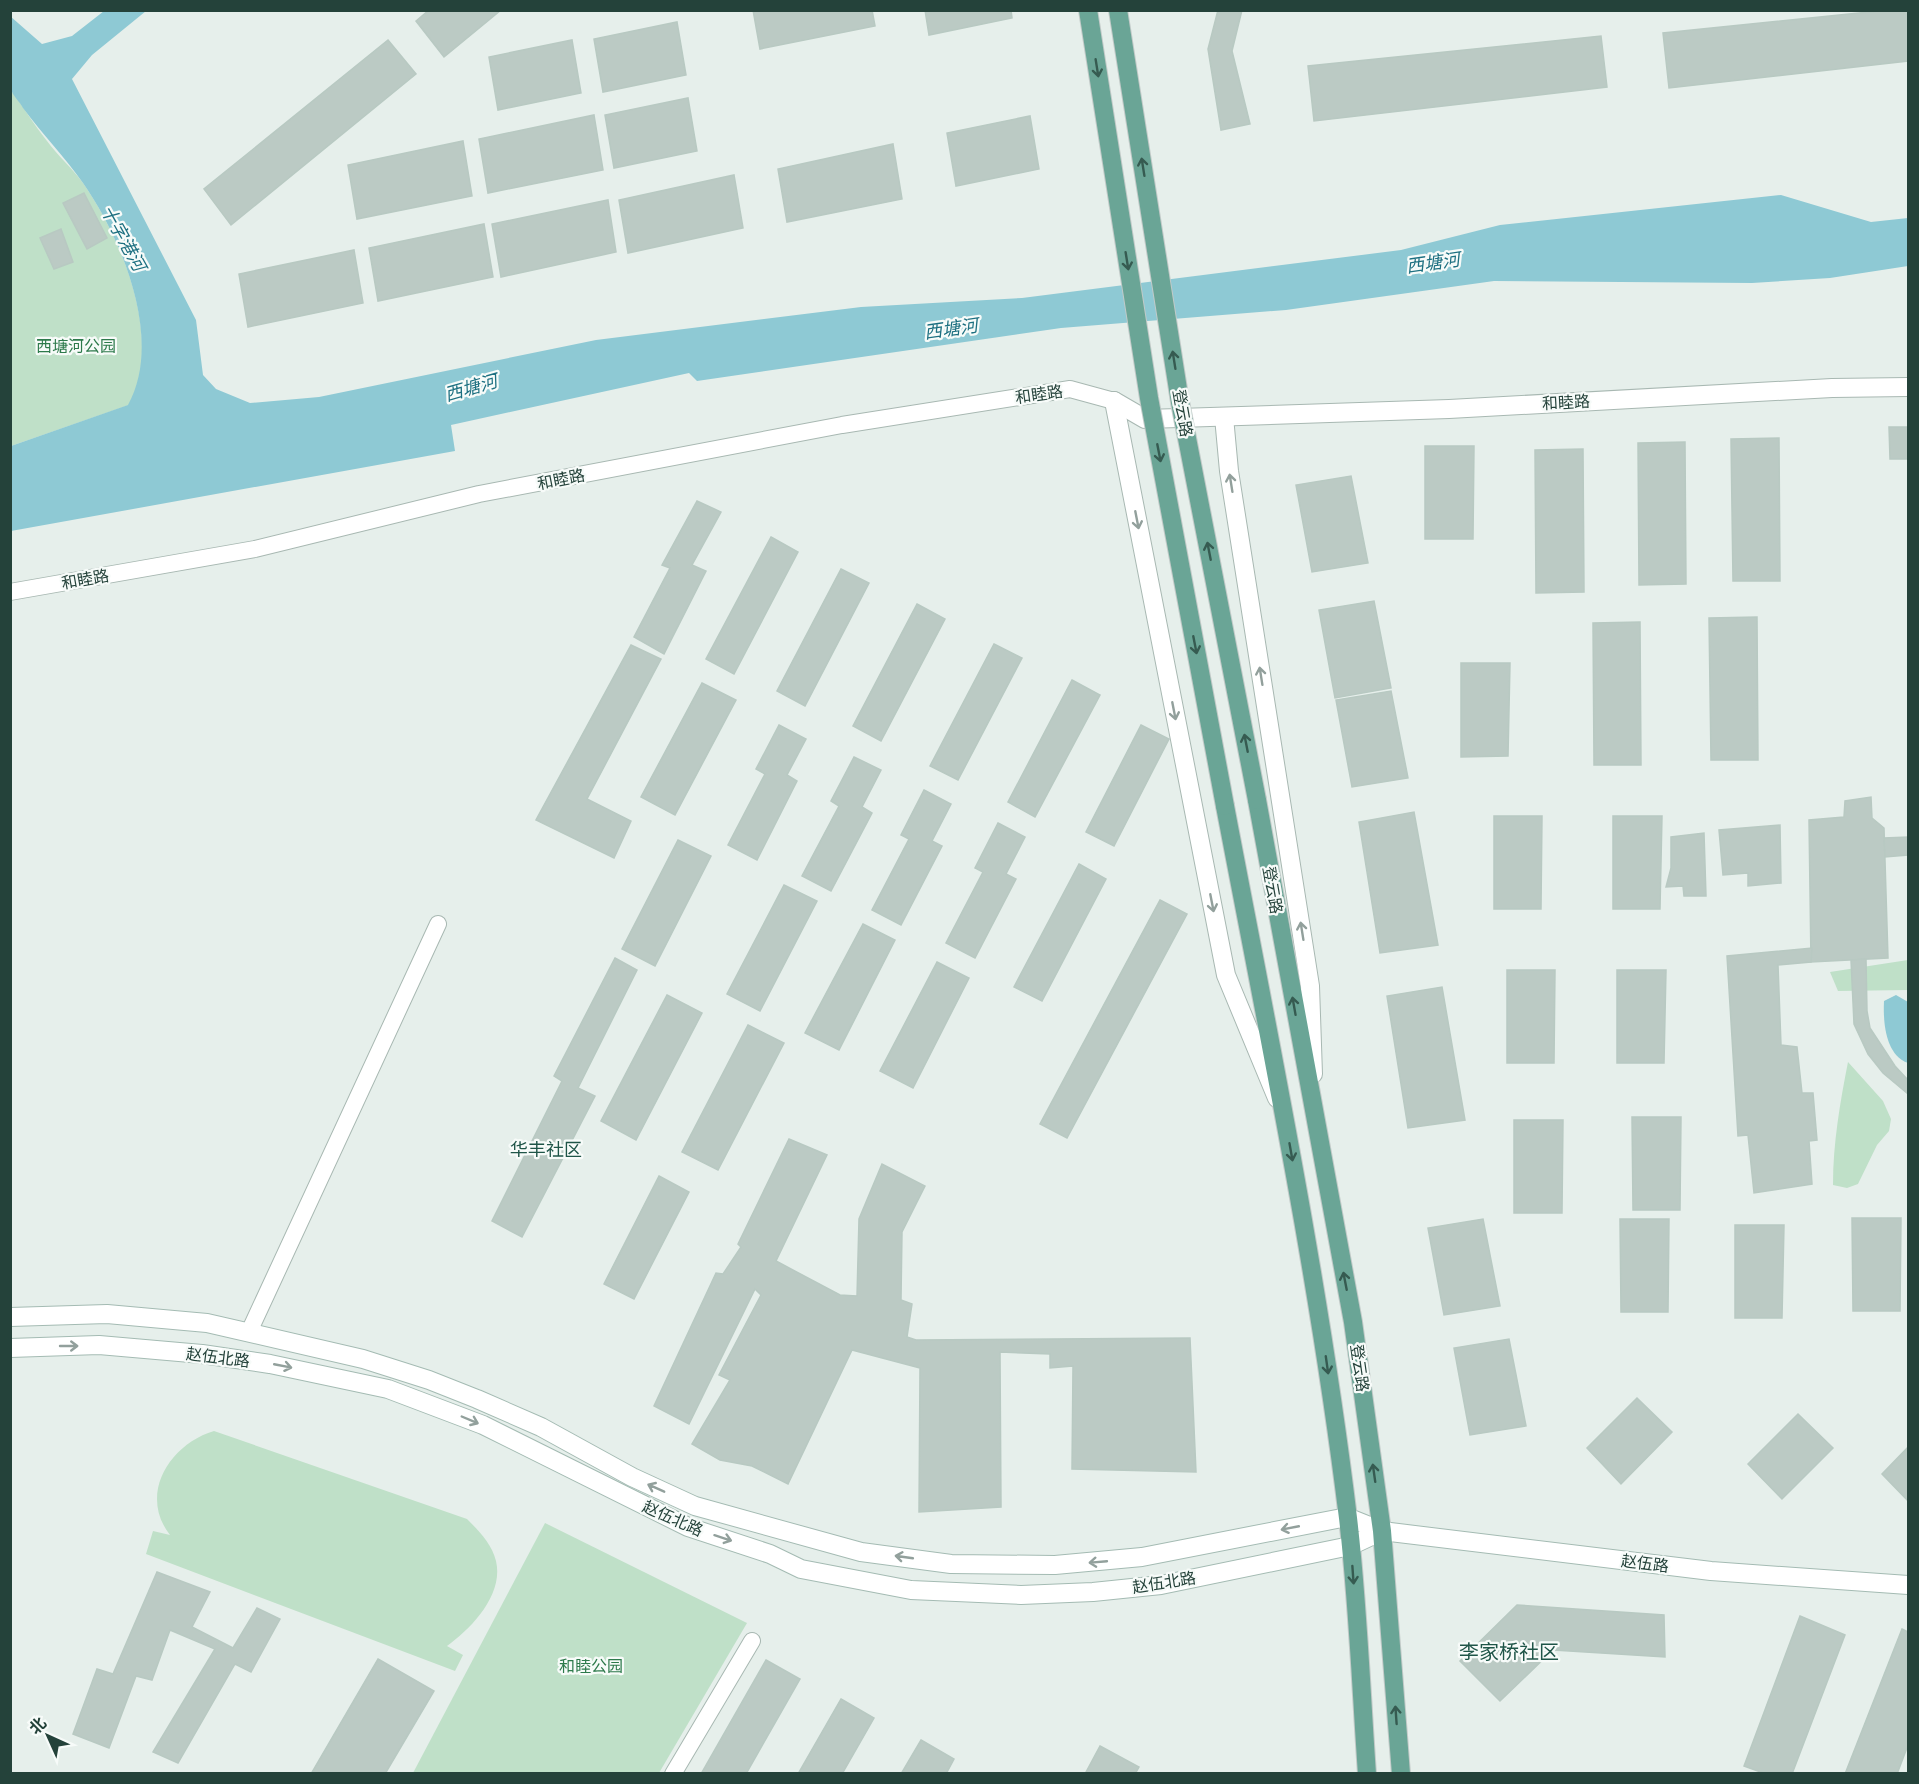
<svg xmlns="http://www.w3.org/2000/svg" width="1919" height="1784" viewBox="0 0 1919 1784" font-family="Raleway,'Noto Sans SC',sans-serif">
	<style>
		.green { fill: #bfe0c8 }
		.water { fill: #8ec9d4 }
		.building { fill: #bbcac4; stroke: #b8c9c2; stroke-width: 1.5 }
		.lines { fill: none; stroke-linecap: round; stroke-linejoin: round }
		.minor-casing { stroke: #a8b8b2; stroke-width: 18 }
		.tertiary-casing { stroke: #a8b8b2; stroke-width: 20 }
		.secondary-casing { stroke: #a4bbb3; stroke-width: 20 }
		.primary-casing { stroke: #c2cac8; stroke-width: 20 }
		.minor { stroke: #fff; stroke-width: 16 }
		.tertiary { stroke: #fff; stroke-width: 18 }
		.secondary { stroke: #fff; stroke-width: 18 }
		.primary { stroke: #6aa596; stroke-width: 18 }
		.primary-bridge-casing { stroke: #c2cac8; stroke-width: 20; stroke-linecap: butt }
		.primary-bridge { stroke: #6aa596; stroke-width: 18 }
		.oneway { stroke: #365b51 }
		.oneway2 { stroke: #92a09c }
		.labels { text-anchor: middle; stroke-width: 4.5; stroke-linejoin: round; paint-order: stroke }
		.park-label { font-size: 16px; fill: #2d7a4b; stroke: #f7fbf9 }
		.street-label { font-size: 16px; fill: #24423a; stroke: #f7fbf9 }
		.water-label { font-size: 18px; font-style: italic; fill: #1c6f80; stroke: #f7fbf9 }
		.neighbourhood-label { font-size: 18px; fill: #1f5548; stroke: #f7fbf9 }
		.quarter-label { font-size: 20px; fill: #1f5548; stroke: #f7fbf9 }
	</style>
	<rect width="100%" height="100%" fill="#e6efeb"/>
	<!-- green -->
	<g class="green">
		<path d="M10,89c13,17 24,36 37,52 11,15 25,27 36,42 39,56 81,157 46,222l-118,41z"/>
		<path d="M1908,960v30l-70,1 -8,-19z"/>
		<path d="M1848,1062l35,39 8,18 -2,12 -12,14 -19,39 -11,4 -14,-3c0,-42 7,-82 15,-123z"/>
		<path d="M214,1431l253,88c12,12 25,25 29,42 8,34 -25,68 -49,85l16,9 -8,16 -309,-117 7,-23 17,4c-32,-41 0,-91 44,-104z"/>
		<path d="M545,1523l202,100 -88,150h-246z"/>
	</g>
	<!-- water -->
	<g class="water">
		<path d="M104,11h42l-54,44 -20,24 124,241 7,55 13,14 34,14 69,-6 277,-57 265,-33 161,-9 379,-48 99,-25 281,-30 90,27 37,-4v48l-78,12 -78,5 -258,-2 -208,29 -225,18 -364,53 -8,-8 -238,52 4,26 -444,80v-85l117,-41c36,-65 -6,-166 -45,-222 -18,-26 -41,-49 -60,-75 -3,-6 -11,-13 -12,-19 -5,-14 0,-56 -1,-73l32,28 30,-8z"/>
		<path d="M1896,995l12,7v61c-23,-8 -25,-42 -24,-62z"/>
	</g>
	<!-- building -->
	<g class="building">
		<path d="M429,10h72l-57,47 -28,-36z"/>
		<path d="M753,10h119l3,16 -115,23z"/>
		<path d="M925,10h86l1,8 -83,17z"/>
		<path d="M1218,10h24l-10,41 18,73 -29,6 -13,-81z"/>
		<path d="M1888,10h20v51l-239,27 -6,-55z"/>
		<path d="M677,22l9,53 -83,17 -9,-53z"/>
		<path d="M1601,36l6,51 -293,34 -6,-55z"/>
		<path d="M388,40l28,34 -185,151 -27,-36z"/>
		<path d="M572,40l9,53 -83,17 -9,-53z"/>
		<path d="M688,98l9,53 -83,17 -9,-53z"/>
		<path d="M594,115l9,55 -115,23 -9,-54z"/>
		<path d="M1030,116l9,53 -83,17 -9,-53z"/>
		<path d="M463,141l9,55 -115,23 -9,-54z"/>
		<path d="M893,144l9,55 -115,23 -9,-53z"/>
		<path d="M734,175l9,53 -115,25 -9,-53z"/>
		<path d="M84,193l23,45 -20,11 -24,-46z"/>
		<path d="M608,200l8,52 -115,25 -9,-53z"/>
		<path d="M484,224l9,53 -115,24 -9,-53z"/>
		<path d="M61,229l12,33 -19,7 -14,-31z"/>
		<path d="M354,250l9,53 -115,24 -9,-53z"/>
		<path d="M1889,427h19v32h-18z"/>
		<path d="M1779,438l1,143h-47l-2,-142z"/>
		<path d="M1685,442l1,142 -47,1 -1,-142z"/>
		<path d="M1425,446h49l-1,93h-48z"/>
		<path d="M1583,449l1,143 -48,1 -1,-143z"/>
		<path d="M1351,476l17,87 -56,9 -16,-87z"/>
		<path d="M697,501l24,11 -29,53 14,6 -42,83 -30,-17 36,-69 -8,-3z"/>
		<path d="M771,537l27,15 -64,122 -28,-15z"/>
		<path d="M841,569l28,14 -64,123 -28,-15z"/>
		<path d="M1374,601l17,87 -56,10 -16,-88z"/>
		<path d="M917,604l28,15 -64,122 -28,-15z"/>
		<path d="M1757,617l1,143h-47l-2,-142z"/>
		<path d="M1640,622l1,143h-47l-1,-142z"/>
		<path d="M994,644l28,14 -64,122 -28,-14z"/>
		<path d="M631,645l30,14 -74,140 44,22 -17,37 -78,-38z"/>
		<path d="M1461,663h49l-2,93 -47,1z"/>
		<path d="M1072,680l28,15 -65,122 -27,-15z"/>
		<path d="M702,683l34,17 -61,115 -34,-18z"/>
		<path d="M1391,691l17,87 -56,9 -16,-87z"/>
		<path d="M779,725l27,14 -19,36 10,6 -40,79 -29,-15 37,-71 -9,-5z"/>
		<path d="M1141,725l28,14 -55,107 -28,-14z"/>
		<path d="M854,757l27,13 -19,37 10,6 -41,78 -29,-15 37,-70 -8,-5z"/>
		<path d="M924,790l27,14 -19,37 10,5 -41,79 -29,-15 37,-71 -8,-4z"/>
		<path d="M1871,797l1,21 12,10 4,130 -77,4 -2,-142 35,-3 1,-16z"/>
		<path d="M1414,812l24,133 -58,8 -21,-131z"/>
		<path d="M1494,816h48l-1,93h-47z"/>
		<path d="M1613,816h49l-2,93h-47z"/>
		<path d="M998,823l27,14 -19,37 10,5 -41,79 -29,-15 37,-71 -8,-4z"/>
		<path d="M1780,825l1,58 -33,3v-13l-25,2 -4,-45z"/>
		<path d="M1704,833l2,63h-22l-1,-10 -17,1 5,-19v-31z"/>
		<path d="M1908,837v18l-23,2 -1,-19z"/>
		<path d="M678,840l33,16 -56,110 -33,-17z"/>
		<path d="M1079,864l27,15 -64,122 -28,-14z"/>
		<path d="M784,885l33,16 -57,110 -33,-17z"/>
		<path d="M1160,900l27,14 -120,224 -27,-14z"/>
		<path d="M863,924l32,16 -56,110 -34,-17z"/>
		<path d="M1812,948l-1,14 -33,3 3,80 16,2 5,46h11l4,47 -8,1 3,43 -58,9 -6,-58 -10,1 -11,-180z"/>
		<path d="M615,958l22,12 -59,118 17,8 -73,141 -30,-16 70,-140 -8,-5z"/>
		<path d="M1866,959l1,52 3,17 25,38 13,14v14l-25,-21 -15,-19 -14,-30 -3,-64z"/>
		<path d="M937,962l32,16 -56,110 -33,-17z"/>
		<path d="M1507,970h48l-1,93h-47z"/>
		<path d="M1617,970h49l-2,93h-47z"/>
		<path d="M1442,987l23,133 -57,8 -21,-132z"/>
		<path d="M667,995l35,18 -66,127 -35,-19z"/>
		<path d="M748,1025l36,18 -66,127 -36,-18z"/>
		<path d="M1632,1117h49l-1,93h-47z"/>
		<path d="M1514,1120h49l-1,93h-48z"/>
		<path d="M789,1139l38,16 -51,106 64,34 17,1 2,-77 23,-55 43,22 -23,46 -1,68 11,4 -5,33 9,3 274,-2 6,134 -124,-3 1,-103 -23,2v-14l-50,-2 1,155 -82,5 1,-144 -68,-18 -64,134 -36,-18 -32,-6 -28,-16 38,-64 -11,-5 42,-80 -6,-6 -66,135 -35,-18 62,-133 7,1 18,-27 -3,-3z"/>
		<path d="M659,1176l30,16 -55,107 -30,-15z"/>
		<path d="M1852,1218h49l-1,93h-47z"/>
		<path d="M1483,1219l17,87 -56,9 -16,-87z"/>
		<path d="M1620,1219h49l-1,93h-47z"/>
		<path d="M1735,1225h49l-2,93h-47z"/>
		<path d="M1509,1339l17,87 -56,9 -16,-87z"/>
		<path d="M1637,1398l35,34 -51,52 -34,-36z"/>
		<path d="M1798,1414l35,34 -51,51 -34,-35z"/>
		<path d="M1908,1447v54l-26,-27z"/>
		<path d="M157,1572l53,20 -18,35 41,21 24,-40 23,11 -29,53 -16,-8 -57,99 -25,-11 62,-103 -45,-19 -18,50 -16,-4 -27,72 -36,-14 24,-65 16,5z"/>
		<path d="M1517,1605l147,10 1,42 -112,-7 -53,51 -40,-40z"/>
		<path d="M1800,1616l45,19 -53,139h-26l-22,-8z"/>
		<path d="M1902,1629l6,3v113l-11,29h-52z"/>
		<path d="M378,1659l56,32 -49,83h-74z"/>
		<path d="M766,1660l34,19 -54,95h-45z"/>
		<path d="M841,1699l33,19 -32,56h-44z"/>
		<path d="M921,1740l33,19 -8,15h-45z"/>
		<path d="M1100,1746l39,21 -4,7h-50z"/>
	</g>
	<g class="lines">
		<defs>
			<g id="minor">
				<path d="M10,592l245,-43 224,-55 363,-69 228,-36 44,12"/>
				<path d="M249,1332l189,-408"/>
				<path d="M673,1774l79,-133"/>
			</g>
			<g id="tertiary">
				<path d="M1114,401l31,18 34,-1 270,-9 383,-21 76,-1"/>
				<path d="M1114,401l112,574 51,123"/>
				<path d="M1224,417l5,54 81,515 3,88"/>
			</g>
			<g id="secondary">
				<path d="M10,1317l97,-3 100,9 156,36 66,21 48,19 64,28 91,50 63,29 166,46 90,12 104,1 87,-8 205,-40 35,14 329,40 197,14"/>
				<path d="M10,1348l89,-3 103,9 68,10 118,25 95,36 205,102 82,27 31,15 110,21 110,5 72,-3 68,-7 189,-39 32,-15"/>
			</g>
			<g id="primary">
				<path d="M1257,800l96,522 29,209 19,243"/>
				<path d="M1225,806c45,237 94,473 123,712 10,85 13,171 19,256"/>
			</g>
		</defs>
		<!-- minor casing -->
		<use href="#minor" class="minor-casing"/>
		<!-- tertiary casing -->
		<use href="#tertiary" class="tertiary-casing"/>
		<!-- secondary casing -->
		<use href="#secondary" class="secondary-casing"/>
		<!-- primary casing -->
		<use href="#primary" class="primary-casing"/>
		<!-- minor -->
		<use href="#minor" class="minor"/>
		<!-- tertiary -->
		<use href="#tertiary" class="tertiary"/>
		<!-- secondary -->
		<use href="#secondary" class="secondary"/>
		<!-- primary -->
		<use href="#primary" class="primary"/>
		<defs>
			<g id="primary-bridge">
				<path d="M1088,10l61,388 76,408"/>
				<path d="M1118,10l62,392 77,398"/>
			</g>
		</defs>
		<!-- primary-bridge casing -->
		<use href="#primary-bridge" class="primary-bridge-casing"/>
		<!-- primary-bridge -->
		<use href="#primary-bridge" class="primary-bridge"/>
	</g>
	<!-- one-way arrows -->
	<defs><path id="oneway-shaft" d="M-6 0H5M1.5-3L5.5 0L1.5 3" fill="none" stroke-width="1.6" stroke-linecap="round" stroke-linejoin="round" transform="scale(1.5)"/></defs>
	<g class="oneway">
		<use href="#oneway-shaft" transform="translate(1097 68) rotate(81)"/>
		<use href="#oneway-shaft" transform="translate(1143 167) rotate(-99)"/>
		<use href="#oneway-shaft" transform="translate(1127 261) rotate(81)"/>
		<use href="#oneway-shaft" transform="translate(1174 360) rotate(-99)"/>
		<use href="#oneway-shaft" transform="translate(1159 453) rotate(79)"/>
		<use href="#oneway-shaft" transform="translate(1209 551) rotate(-101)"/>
		<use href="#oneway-shaft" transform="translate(1195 645) rotate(79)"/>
		<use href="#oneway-shaft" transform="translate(1246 743) rotate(-101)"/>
		<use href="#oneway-shaft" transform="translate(1294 1006) rotate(-100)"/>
		<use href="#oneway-shaft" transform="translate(1291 1152) rotate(80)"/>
		<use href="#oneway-shaft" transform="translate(1345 1281) rotate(-101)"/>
		<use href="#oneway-shaft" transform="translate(1327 1365) rotate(82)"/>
		<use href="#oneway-shaft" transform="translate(1374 1473) rotate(-98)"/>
		<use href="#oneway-shaft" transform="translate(1353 1575) rotate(86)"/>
		<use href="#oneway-shaft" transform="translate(1396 1715) rotate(-94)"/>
	</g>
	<g class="oneway2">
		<use href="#oneway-shaft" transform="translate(1231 483) rotate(-99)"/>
		<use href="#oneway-shaft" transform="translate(1137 520) rotate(79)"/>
		<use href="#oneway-shaft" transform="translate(1261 676) rotate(-99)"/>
		<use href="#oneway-shaft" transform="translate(1174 711) rotate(79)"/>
		<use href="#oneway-shaft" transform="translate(1212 903) rotate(79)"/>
		<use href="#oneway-shaft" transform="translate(1302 931) rotate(-99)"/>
		<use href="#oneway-shaft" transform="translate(69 1346)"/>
		<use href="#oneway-shaft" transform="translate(283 1366) rotate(11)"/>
		<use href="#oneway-shaft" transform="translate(470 1420) rotate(23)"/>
		<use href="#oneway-shaft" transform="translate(656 1488) rotate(-156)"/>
		<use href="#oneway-shaft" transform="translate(1290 1528) rotate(169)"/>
		<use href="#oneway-shaft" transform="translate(723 1538) rotate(18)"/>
		<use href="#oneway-shaft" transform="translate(904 1557) rotate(-172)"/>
		<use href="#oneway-shaft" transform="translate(1098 1562) rotate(175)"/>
	</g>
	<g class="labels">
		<!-- park labels -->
		<g class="park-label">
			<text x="76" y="352">西塘河公园</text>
			<text x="591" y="1672">和睦公园</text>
		</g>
		<!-- street labels -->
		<g class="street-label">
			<text transform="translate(1039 394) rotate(-8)" y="6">和睦路</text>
			<text transform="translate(1566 402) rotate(-3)" y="6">和睦路</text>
			<text transform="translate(1183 413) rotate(80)" y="6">登云路</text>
			<text transform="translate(561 479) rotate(-11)" y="6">和睦路</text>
			<text transform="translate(85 579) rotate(-10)" y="6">和睦路</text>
			<text transform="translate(1273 890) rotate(80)" y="6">登云路</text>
			<text transform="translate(218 1357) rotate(7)" y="6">赵伍北路</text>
			<text transform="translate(1360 1368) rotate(82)" y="6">登云路</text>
			<text transform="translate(673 1518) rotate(24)" y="6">赵伍北路</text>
			<text transform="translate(1645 1563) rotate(7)" y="6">赵伍路</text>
			<text transform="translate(1164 1582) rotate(-9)" y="6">赵伍北路</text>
		</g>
		<!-- water labels -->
		<g class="water-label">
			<text transform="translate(123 238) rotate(61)" y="6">十字港河</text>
			<text transform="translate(1433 263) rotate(-8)" y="6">西塘河</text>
			<text transform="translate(951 329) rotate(-8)" y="6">西塘河</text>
			<text transform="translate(471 388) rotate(-16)" y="6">西塘河</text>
		</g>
		<!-- neighbourhood labels -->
		<g class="neighbourhood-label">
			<text x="546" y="1156">华丰社区</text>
		</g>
		<!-- quarter labels -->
		<g class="quarter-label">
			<text x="1509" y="1659">李家桥社区</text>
		</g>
	</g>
	<!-- border -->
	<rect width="1919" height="1784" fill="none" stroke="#24423a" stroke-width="24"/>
	<!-- north arrow -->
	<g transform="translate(48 1736) rotate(315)" stroke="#f7fbf9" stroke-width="4.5" paint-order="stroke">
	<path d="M0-4.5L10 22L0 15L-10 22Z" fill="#24423a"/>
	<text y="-9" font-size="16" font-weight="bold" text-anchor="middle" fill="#24423a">北</text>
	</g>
</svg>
